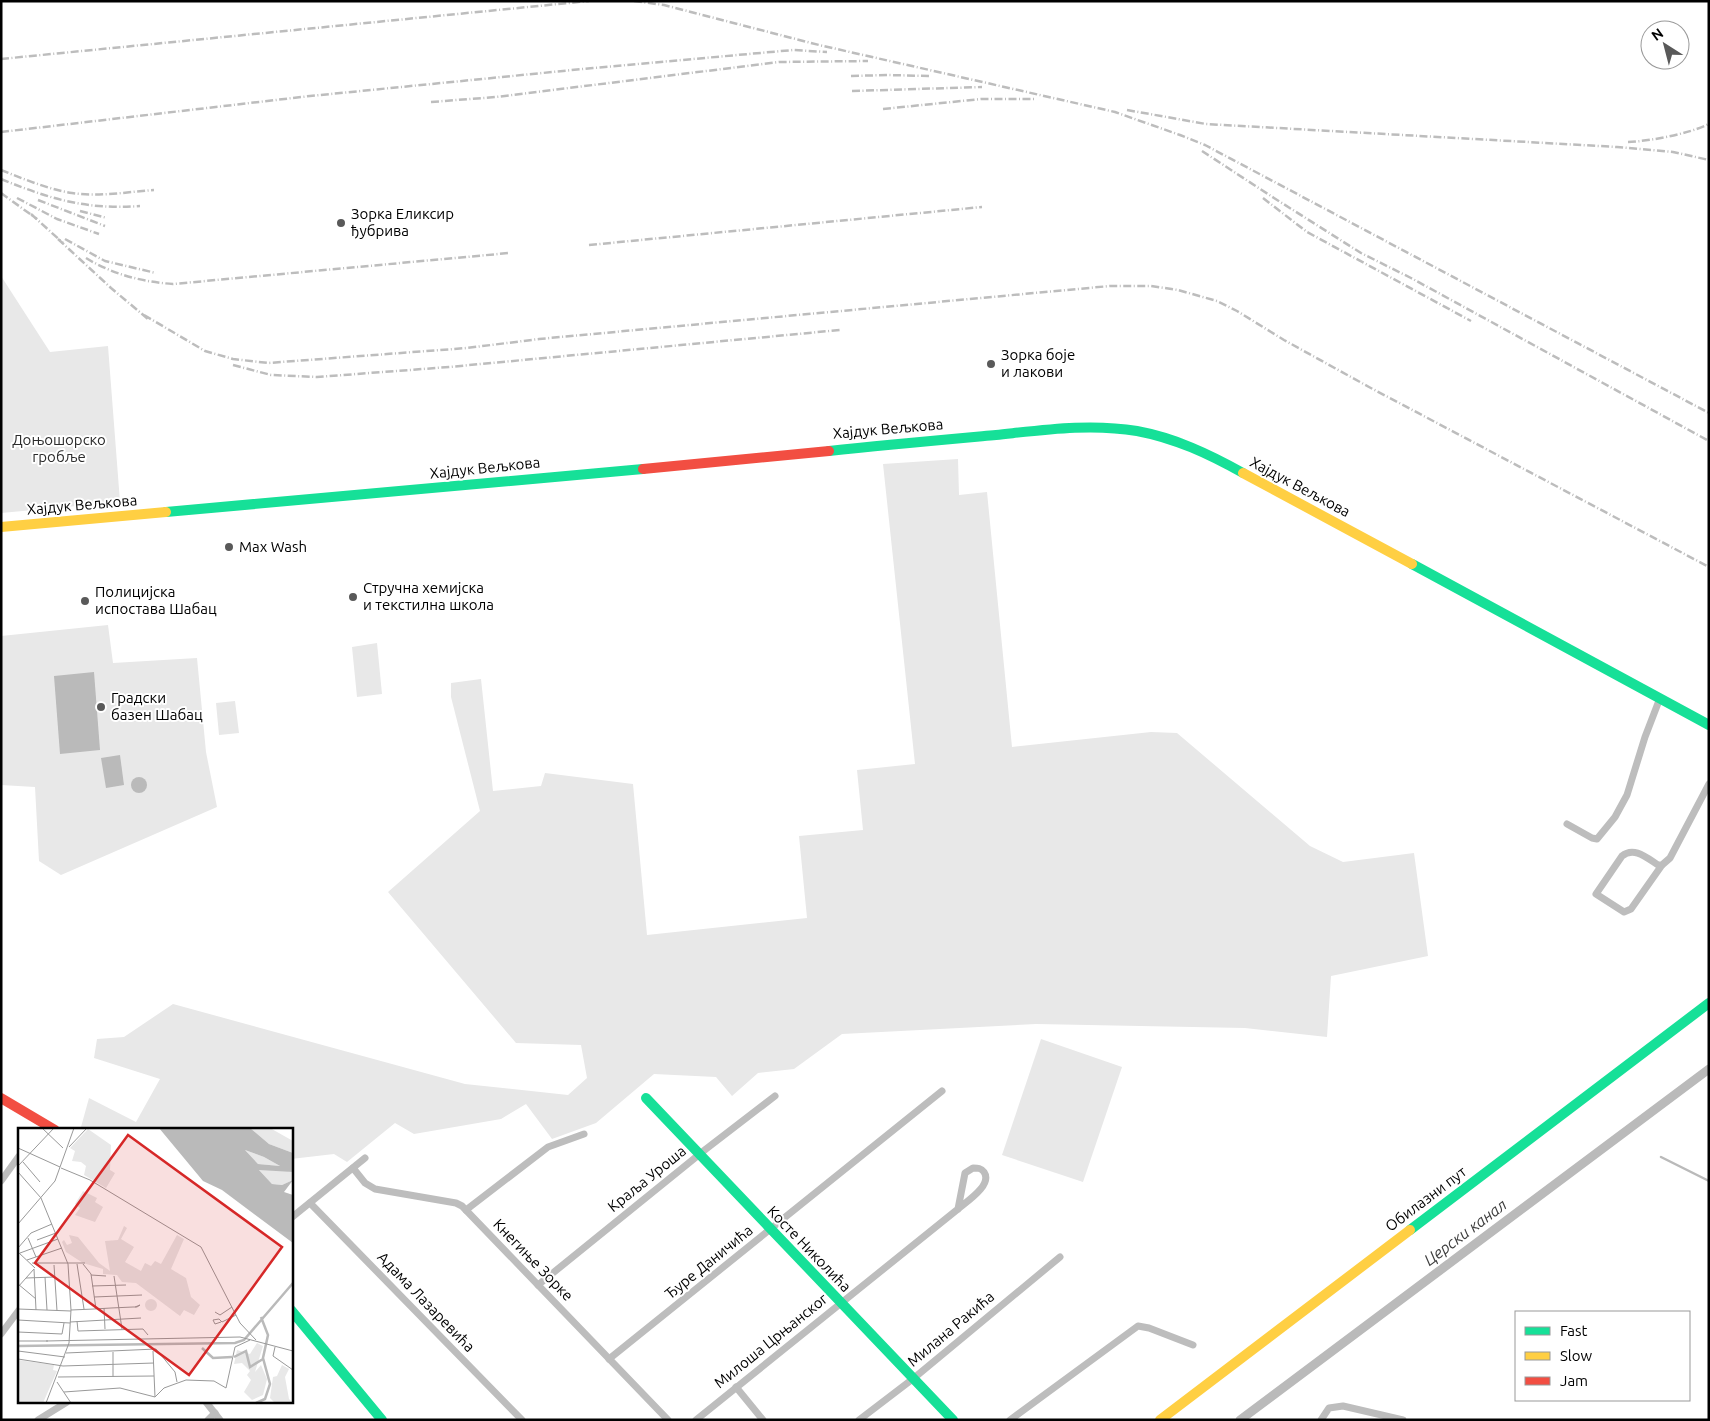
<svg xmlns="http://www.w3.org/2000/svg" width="1710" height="1421" viewBox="0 0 1710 1421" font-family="Ubuntu,sans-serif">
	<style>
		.green { fill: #e8e8e8 }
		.water { fill: #bababa }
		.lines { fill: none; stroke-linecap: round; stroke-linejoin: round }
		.stream { stroke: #bababa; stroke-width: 2.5 }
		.canal { stroke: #bababa; stroke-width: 9 }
		.street { stroke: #bdbdbd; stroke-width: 7 }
		.fast { stroke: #16e098; stroke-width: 10 }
		.slow { stroke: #ffcf43; stroke-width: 10 }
		.jam { stroke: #f24e42; stroke-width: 10 }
		.rail { stroke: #bdbdbd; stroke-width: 2.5; stroke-dasharray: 8 2.5 1 2.5; stroke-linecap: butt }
		.poi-dot { fill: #595959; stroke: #fff; stroke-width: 2 }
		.labels { text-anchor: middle; stroke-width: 4; stroke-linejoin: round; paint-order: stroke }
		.poi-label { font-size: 15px; fill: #000; stroke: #fff; text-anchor: start }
		.street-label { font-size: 15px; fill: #000; stroke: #fff }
		.park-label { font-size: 15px; fill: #2c2c2c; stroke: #fff }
		.water-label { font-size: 16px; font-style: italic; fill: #3d3d3d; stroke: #fff }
		.inset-river { fill: none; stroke: #bababa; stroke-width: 2.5 }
		.inset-road { fill: none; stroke: #999; stroke-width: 1 }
		.view { fill: #d62828; fill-opacity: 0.15; stroke: #d62828; stroke-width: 2.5 }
		.inset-edge { fill: none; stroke: #000; stroke-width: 2.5 }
	</style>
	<rect width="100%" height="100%" fill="#fff"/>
	<!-- green -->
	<g class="green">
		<path d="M1,276l49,76 58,-6 12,156 -119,11z"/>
		<path d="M958,459l1,36 28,-3 25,255 139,-15 26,1 133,113 33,16 71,-9 14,103 -97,20 -4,61 -82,-9 -209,-4 -194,10 -48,35 -36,4 -26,23 -16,-19 -62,-3 -58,49 -44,16 -26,-35 -25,15 -87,15 -19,-11 -48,39 -13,-8 -43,5v-29h-205l-5,-3 8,-29 47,24 24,-43 -66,-21 3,-19 27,-2 49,-33 292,80 103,11 19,-17 -6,-33 -65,-2 -128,-151 92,-81 -29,-114v-14l30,-4 12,112 48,-5 4,-13 88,11 14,151 160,-17 -8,-82 64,-6 -6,-60 58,-6 -32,-300z"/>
		<path d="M108,625l5,38 84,-5 9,94 11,55 -156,68 -22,-14 -4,-74 -34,-2v-149z"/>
		<path d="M377,643l5,51 -25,3 -5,-50z"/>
		<path d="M235,701l4,32 -20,2 -3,-32z"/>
		<path d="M1041,1039l81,28 -39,115 -81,-27z"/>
	</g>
	<!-- water -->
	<g class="water">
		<path d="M94,672l6,78 -40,4 -6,-78z"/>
		<path d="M120,755l4,30 -18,3 -5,-30z"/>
		<circle cx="139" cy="785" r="8"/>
	</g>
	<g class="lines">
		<!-- stream -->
		<path class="stream" d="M1661,1157l48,24"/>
		<!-- canal -->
		<path class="canal" d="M1240,1420l469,-351"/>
		<!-- street -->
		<g class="street">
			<path d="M1567,824l25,14 5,1 18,-22 12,-22 18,-58 15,-39"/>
			<path d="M1662,865h-4c-11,-7 -24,-19 -36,-9l-26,38 28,18 7,-3 31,-44 8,-7 39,-74"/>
			<path d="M353,1168l12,15 10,6 81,14 6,3 206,214"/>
			<path d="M1,1181l18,-25"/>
			<path d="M310,1203l212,217"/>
			<path d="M466,1210l82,-63 36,-13"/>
			<path d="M291,1218l74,-60"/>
			<path d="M538,1285l168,-136 69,-53"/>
			<path d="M1,1334l18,-24"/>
			<path d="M609,1359l333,-268"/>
			<path d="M736,1387l27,33"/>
			<path d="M206,1402l14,18"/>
			<path d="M38,1420l29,-18"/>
			<path d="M208,1420l7,-7"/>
			<path d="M696,1420l262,-211c8,-7 35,-24 26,-37 -3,-4 -6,-4 -11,-4l-8,5 -7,36"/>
			<path d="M859,1420l55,-42 146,-121"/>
			<path d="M1010,1420l128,-94 11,2 44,17"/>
			<path d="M1321,1420l8,-12 14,-2 60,14"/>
		</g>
		<!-- fast -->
		<g class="fast">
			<path d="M829,451c56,-6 112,-11 167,-16 47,-5 94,-12 141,-4 38,7 72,23 106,42"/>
			<path d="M166,512l477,-43"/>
			<path d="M1412,564l297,161"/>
			<path d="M646,1098l307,322"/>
			<path d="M1410,1230l299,-227"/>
			<path d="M291,1310l91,110"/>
		</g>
		<!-- slow -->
		<g class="slow">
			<path d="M1243,473l169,91"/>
			<path d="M1,527l165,-15"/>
			<path d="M1160,1420l250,-190"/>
		</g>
		<!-- jam -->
		<g class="jam">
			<path d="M643,469l186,-18"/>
			<path d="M1,1098l54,32"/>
		</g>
		<!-- rail -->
		<g class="rail">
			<path d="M634,1l30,4 155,40 296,67 65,23 25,10 504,268"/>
			<path d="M1,59l588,-58"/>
			<path d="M851,76l36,-1 44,1"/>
			<path d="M852,91l130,-4"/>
			<path d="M431,102l65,-5 283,-35 89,-1"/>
			<path d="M883,109l98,-10h54"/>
			<path d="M1127,110l79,14 411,23 56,5 36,8"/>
			<path d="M1,132l309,-36 283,-28 200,-18 34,2"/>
			<path d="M1628,142c23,-1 60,-8 81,-18"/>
			<path d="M1202,151l72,47 87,55 50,25 298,163"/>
			<path d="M1,170c23,9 46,19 71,23 27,4 55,-1 82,-3"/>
			<path d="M1,179c49,20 85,31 139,27"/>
			<path d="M1,193l36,26"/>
			<path d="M17,198l40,21 42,15"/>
			<path d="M1263,198l44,34 164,89"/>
			<path d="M38,200l67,26"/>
			<path d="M80,211l27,7"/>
			<path d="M31,214l32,29"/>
			<path d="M58,239l53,49 37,31"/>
			<path d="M65,239l40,22 51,12"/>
			<path d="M589,245l393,-38"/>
			<path d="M86,258c26,16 56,24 87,26l336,-31"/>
			<path d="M144,315l61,36 28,8 35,4 199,-15 72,-9 571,-53h41l27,4 39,11 20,10 47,29 85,47 340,180"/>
			<path d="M233,365l38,10 46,2 132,-10 391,-37"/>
		</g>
	</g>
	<!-- markers -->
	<g class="poi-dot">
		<circle cx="341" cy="223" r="5"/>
		<circle cx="991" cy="364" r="5"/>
		<circle cx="229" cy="547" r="5"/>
		<circle cx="353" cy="597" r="5"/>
		<circle cx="85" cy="601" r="5"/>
		<circle cx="101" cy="707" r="5"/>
	</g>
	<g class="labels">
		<!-- poi labels -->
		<g class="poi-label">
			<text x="351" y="219">Зорка Еликсир<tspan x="351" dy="17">ђубрива</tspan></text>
			<text x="1001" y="360">Зорка боје<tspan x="1001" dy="17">и лакови</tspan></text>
			<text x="239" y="552">Max Wash</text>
			<text x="363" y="593">Стручна хемијска<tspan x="363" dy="17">и текстилна школа</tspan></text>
			<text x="95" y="597">Полицијска<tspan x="95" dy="17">испостава Шабац</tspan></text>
			<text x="111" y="703">Градски<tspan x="111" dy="17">базен Шабац</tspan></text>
		</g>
		<!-- street labels -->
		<g class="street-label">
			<text transform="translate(888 429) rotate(-5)" y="5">Хајдук Вељкова</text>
			<text transform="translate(485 468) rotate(-6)" y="5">Хајдук Вељкова</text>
			<text transform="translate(1300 487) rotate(28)" y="5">Хајдук Вељкова</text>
			<text transform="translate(82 505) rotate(-5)" y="5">Хајдук Вељкова</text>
			<text transform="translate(647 1179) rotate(-39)" y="5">Краља Уроша</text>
			<text transform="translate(1426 1199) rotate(-37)" y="5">Обилазни пут</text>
			<text transform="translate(809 1249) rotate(46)" y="5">Косте Николића</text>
			<text transform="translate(533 1260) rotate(46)" y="5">Кнегиње Зорке</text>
			<text transform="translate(709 1262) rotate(-39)" y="5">Ђуре Даничића</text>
			<text transform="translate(426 1302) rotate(46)" y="5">Адама Лазаревића</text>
			<text transform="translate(951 1329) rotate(-40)" y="5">Милана Ракића</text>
			<text transform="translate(771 1341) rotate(-39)" y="5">Милоша Црњанског</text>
		</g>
		<!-- park labels -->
		<g class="park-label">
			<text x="59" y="445">Доњошорско<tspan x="59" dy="17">гробље</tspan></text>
		</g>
		<!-- water labels -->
		<g class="water-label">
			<text transform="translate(1465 1232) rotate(-37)" y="6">Церски канал</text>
		</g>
	</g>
	<!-- overview -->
	<g transform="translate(18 1128)">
		<rect width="275" height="275" fill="#fff"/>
		<path d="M232,0h20l23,13v12l-24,-9zM70,1l23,16 -1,25 5,3 -9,15 -22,-13 2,-9 -5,-4 -9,-1 3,-10 -5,-3zM227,22l19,7 16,9 -22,-2zM250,40l25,4v8l-11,5 -10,-1 -13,-14zM65,63l14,7 -2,4 8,5 -8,15 -20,-7 5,-7 -5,-4zM106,98l3,2 -6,11 13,8 -9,15 16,9 4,-8 6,3 4,-5 6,3 16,-29 7,4 -13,30 15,9 5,19 9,8 -6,10 -10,-5 -4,6 -44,-33 -14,-1 -5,-7 -14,-1v-5l-20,-6 -17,-11 -4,-10 2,-2 3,5 5,-2 -3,-8 9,2 21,26 11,8 -5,-30 13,-1zM127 177a6 6 0 1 1 12 0a6 6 0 1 1-12 0ZM239,215l6,3 -8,26 6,-7 6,14 -4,16 -11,5 -8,-8 7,-12 -4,-5 3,-4 -8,-8 -8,1 3,-14 13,4zM0,232l36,5 -1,5 4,1 -14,32h-25zM264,237l7,4 -4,8 4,22 4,4h-18l-5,-5 3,-21 4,-1z" fill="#e8e8e8"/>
		<path d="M141,0h91l19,16 24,9v19l-34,-2 13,14 10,1 11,-5 -9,12 9,3v48l-71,-53 -19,-9zM227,22l19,7 16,9 -22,-2z" fill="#bababa" fill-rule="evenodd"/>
		<path class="inset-river" d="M0,218l217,-3 9,-3 49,-57M184,220l11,10 19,-1M216,229l12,-6 4,16 13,-8M238,275l9,-4 5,-15 -7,-26 5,-23 -7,-18"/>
		<path class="inset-road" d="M24,0l21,20M51,19l18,-19M0,20l42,19M5,34l17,20M0,38l36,-38M43,40l29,12 111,67 39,76 16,17M0,44l23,26 27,66 3,46 -2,33 -23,60M0,96l37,-43 19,-53M10,110l8,19M19,112l19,-7M0,120l13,-15 21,-9M0,124l17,16M2,125l38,-14M9,132l35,-12M14,135h53M59,136l7,45M65,136l8,10 5,35M36,137l3,46M16,141l2,41M73,147l15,1M96,148l8,53M27,149l2,33M8,150l29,-1M0,156l18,15M74,158l34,-1M0,159l16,-18M76,169l48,-2M86,180l1,21M0,181l53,2M53,182l23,-1 17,-1 22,-1h4l3,-2 -5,2M197,184l5,3 12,-8M0,192l52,3M59,193l1,10 65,-2 5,6M52,194l71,-4M203,194l-6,2 -2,-4 6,-1 3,3 14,-7M0,204l44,2 2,-11M0,213h30M28,213l194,-4 53,14M257,219l-2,9 20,14M0,223l47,6M135,223l2,46M95,224v25M48,225l90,-4 19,23 2,10M0,231l45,7 91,-3M40,249l96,-1M39,254l14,21M46,264l56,-4 35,9M137,269l9,-9 22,-8 28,1 12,7 9,-41 15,-7"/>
		<path class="view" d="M110,7l154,112 -93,128 -154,-112z"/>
		<rect width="275" height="275" class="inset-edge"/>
	</g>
	<!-- border -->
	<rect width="1710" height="1421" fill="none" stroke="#000000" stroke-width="5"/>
	<!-- legend -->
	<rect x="1515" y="1311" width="175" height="90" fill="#ffffff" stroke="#999999"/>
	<rect x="1525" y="1327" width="25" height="8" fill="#16e098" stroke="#999999"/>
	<text x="1560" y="1336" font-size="15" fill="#000000">Fast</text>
	<rect x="1525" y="1352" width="25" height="8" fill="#ffcf43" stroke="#999999"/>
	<text x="1560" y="1361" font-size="15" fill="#000000">Slow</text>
	<rect x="1525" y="1377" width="25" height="8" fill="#f24e42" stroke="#999999"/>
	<text x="1560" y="1386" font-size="15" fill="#000000">Jam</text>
	<!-- north arrow -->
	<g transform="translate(1665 45) rotate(324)"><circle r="24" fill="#ffffff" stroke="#999999"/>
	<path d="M0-4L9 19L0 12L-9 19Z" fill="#595959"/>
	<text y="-8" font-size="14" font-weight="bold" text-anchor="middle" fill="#000000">N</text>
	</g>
</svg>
